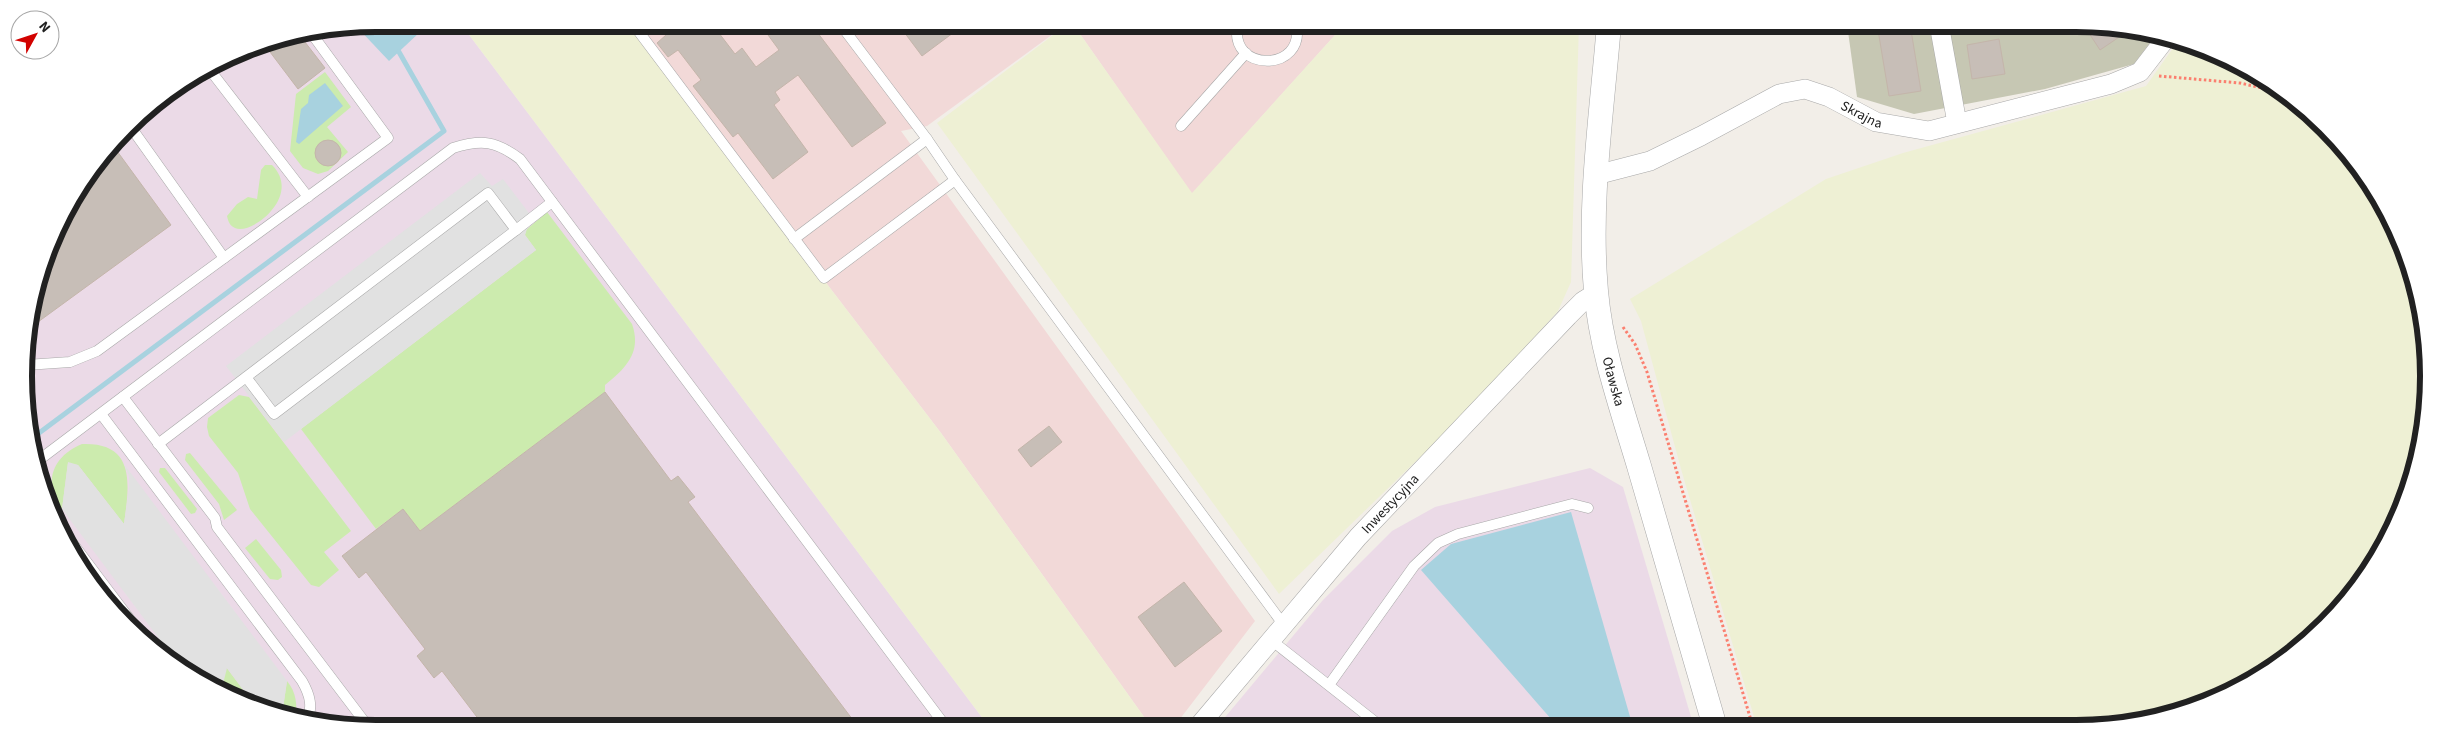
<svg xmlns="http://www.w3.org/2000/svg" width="2453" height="753" viewBox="0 0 2453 753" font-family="'Source Sans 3',sans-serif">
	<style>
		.commercial { fill: #f2d9d8 }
		.industrial { fill: #ebdae7 }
		.construction { fill: #c6c7b3 }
		.farmland { fill: #eef0d4 }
		.grass { fill: #ccebae }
		.parking { fill: #e1e1e1 }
		.water { fill: #a8d2df }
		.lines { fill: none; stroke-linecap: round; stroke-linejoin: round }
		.stream { stroke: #a8d2df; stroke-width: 5 }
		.building { fill: #c7beb7; stroke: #c4b5aa }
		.service-casing { stroke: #a8a8a8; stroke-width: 11 }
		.minor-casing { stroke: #a8a8a8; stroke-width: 20 }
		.tertiary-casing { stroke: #a8a8a8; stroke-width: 25 }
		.path { stroke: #fb7f6f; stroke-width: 3; stroke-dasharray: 2.5 2.5; stroke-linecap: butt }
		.service { stroke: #fff; stroke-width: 10 }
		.minor { stroke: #fff; stroke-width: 19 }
		.tertiary { stroke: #fff; stroke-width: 24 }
		.labels { text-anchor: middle; stroke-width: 4.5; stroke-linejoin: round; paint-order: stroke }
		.street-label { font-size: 14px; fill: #212121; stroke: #fff }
		.rim { fill: none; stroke: #212121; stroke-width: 6 }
	</style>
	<rect width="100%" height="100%" fill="#f2eee8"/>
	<!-- commercial -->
	<g class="commercial">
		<path d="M628,24h435l1,2 -137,100 -26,5 354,490 -82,107h-21l-211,-295z"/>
		<path d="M1073,24h272l-153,170z"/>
	</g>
	<!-- industrial -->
	<g class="industrial">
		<path d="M377,24h84l529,704 -613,1 -70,-7 -66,-20 -61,-32 -53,-44 -44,-53 -47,-105 -12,-69 3,-68 33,-111 36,-58 48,-51 98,-61 66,-20z"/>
		<path d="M1590,468l33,19 71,240 -478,1 107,-128 69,-69 43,-24z"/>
	</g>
	<!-- construction -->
	<path class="construction" d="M1847,24h229l70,7 11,3 -23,30 -89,25 -131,25 -57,-17z"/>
	<!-- farmland -->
	<g class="farmland">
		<path d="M461,24h167l313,409 211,295h-162z"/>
		<path d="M1065,24h8l119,169 153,-169h234l-8,258 -13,29 -82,92 -197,191 -342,-471 128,-97z"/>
		<path d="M2178,41l34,10 61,32 53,44 44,54 33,61 20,66 6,69 -7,69 -40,107 -73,89 -77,51 -110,33 -365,1 -76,-258 -40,-148 -11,-22 196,-120 77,-26 243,-67z"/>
	</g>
	<!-- grass -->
	<g class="grass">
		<path d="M325,72l26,35 -24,20 21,25 -20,19 -10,3 -15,-6 -13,-17 6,-57z"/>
		<path d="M265,165h7c31,31 -21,71 -37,63 -5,-2 -7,-7 -8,-12l10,-12 11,-7 9,2 4,-29z"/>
		<path d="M547,212l85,112c10,28 -6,44 -27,61v7l-185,139 -17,-22 -27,20 -75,-100 235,-179 -11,-15 1,-5z"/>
		<path d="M239,395l10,2 102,134 -27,21 15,18 -20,17 -8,-2 -61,-76 -12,-36 -29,-37 -2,-9 1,-9z"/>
		<path d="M82,444c55,-2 47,42 42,80l-46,-59 -10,-2 -6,46c-20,-27 -9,-53 20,-65z"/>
		<path d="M190,453l47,57 -13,10 -5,-16 -34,-44 1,-6z"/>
		<path d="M160,468h5l32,41 -2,4 -4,1 -32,-42z"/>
		<path d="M256,539l25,31 1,7 -4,3 -8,-1 -25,-31z"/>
		<path d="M226,667l30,40 -15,-5 -20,-10z"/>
		<path d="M287,681c9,11 11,24 8,38l-13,-4z"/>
	</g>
	<!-- parking -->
	<g class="parking">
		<path d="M480,173l12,13 11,-7 32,42 -7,5 -3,9 11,15 -252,192 -58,-76z"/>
		<path d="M68,462l10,3 46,59 5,-36v-12l-5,-12 163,217 -5,34 -26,-8 -29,-39 -6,24 -37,-20 -122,-163z"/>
	</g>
	<!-- water -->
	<g class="water">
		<path d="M377,24h35l8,8 -31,29 -33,-35z"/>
		<path d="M325,83l18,23 -44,38 -3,-2 5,-33 7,-6 1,-8z"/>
		<path d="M1571,512l62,215h-75l-137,-157 30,-26z"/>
	</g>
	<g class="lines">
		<!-- stream -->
		<path class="stream" d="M31,439l413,-308 -45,-79"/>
	</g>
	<!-- building -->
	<g class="building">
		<path d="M658,24h54l23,30 7,-6 14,19 23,-17 -19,-26h51l75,99 -34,24 -54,-72 -23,17 5,8 -6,5 34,47 -35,27 -35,-46 -5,4 -40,-51 8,-6 -23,-30 -10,7 -11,-14 9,-8z"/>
		<path d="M898,24h67l-43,32z"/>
		<path d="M1877,24h33l11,67 -32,5z"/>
		<path d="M2083,24l48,5 -31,21z"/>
		<path d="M298,33l27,35 -27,21 -34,-45z"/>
		<path d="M1999,39l6,35 -33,5 -5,-34z"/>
		<circle cx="328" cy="153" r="13"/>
		<path d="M117,151l54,74 -144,105 33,-110 32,-50z"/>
		<path d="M605,392l66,89 7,-5 17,21 -7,5 171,226 -373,1 -44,-58 -8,7 -17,-22 8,-7 -59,-77 -7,6 -17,-22 61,-47 17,22z"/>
		<path d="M1049,426l13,16 -31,25 -13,-17z"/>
		<path d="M1184,582l38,49 -47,36 -37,-50z"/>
	</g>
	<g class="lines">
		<defs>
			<g id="service">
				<path d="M633,24l191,254 131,-98"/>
				<path d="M840,24l87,115 28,41 328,444"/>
				<path d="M1238,24c-11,49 69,49 58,0"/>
				<path d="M210,70l98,127"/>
				<path d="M130,126l94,132"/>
				<path d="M1181,126l65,-73"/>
				<path d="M516,230l36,-28"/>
				<path d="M794,239l133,-100"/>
				<path d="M26,365l44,-3 27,-11 291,-213 -79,-108"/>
				<path d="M123,397l92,121 2,9 153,202"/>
				<path d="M101,414l201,267c8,14 11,25 5,41"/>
				<path d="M158,444l330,-251 28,37 -242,184 -28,-37"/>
				<path d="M35,463l418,-315c29,-9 43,-7 67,11l427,569"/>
				<path d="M65,533l82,109"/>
				<path d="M1271,640l112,88"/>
				<path d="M1329,685l85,-119 24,-23 20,-9 114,-30 16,4"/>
			</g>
			<g id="minor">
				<path d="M1939,24l18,99"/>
				<path id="s1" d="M1596,175l54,-14 51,-25 78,-42 26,-5 24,8 47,25 53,9 182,-47 29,-12 27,-35"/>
				<path id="s2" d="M1197,728l161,-191 210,-221 15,-15 13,-8"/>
			</g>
			<g id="tertiary">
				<path id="s3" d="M1609,24c-7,88 -21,178 -13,267 5,59 26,118 43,175 25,87 51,174 76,261"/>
			</g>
		</defs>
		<!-- service casing -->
		<use href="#service" class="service-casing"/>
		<!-- minor casing -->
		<use href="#minor" class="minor-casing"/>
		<!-- tertiary casing -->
		<use href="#tertiary" class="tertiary-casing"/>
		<!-- path -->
		<g class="path">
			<path d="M2159,76l81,7 44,10"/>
			<path d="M1623,327l12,17 12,28 106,355"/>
		</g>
		<!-- service -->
		<use href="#service" class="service"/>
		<!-- minor -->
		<use href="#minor" class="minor"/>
		<!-- tertiary -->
		<use href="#tertiary" class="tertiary"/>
	</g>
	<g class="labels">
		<!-- street labels -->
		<g class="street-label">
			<text dy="5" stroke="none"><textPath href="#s1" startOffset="290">Skrajna</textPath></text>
			<text dy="5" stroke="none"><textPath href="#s3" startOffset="360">Oławska</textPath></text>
			<text dy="5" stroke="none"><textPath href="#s2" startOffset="296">Inwestycyjna</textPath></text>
		</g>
	</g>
	<!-- crop -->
	<path d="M0 0H2453V753H0ZM376 32H2076A344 344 0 0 1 2420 376V376A344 344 0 0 1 2076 720H376A344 344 0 0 1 32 376V376A344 344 0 0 1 376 32Z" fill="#fff" fill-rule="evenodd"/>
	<path class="rim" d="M376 32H2076A344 344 0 0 1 2420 376V376A344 344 0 0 1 2076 720H376A344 344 0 0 1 32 376V376A344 344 0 0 1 376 32Z"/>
	<!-- north arrow -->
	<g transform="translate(35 35) rotate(50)"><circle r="24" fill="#ffffff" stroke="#a6a6a6"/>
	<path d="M0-4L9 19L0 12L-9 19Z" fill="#d20200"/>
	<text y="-8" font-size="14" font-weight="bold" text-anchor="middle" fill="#212121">N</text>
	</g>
</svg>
